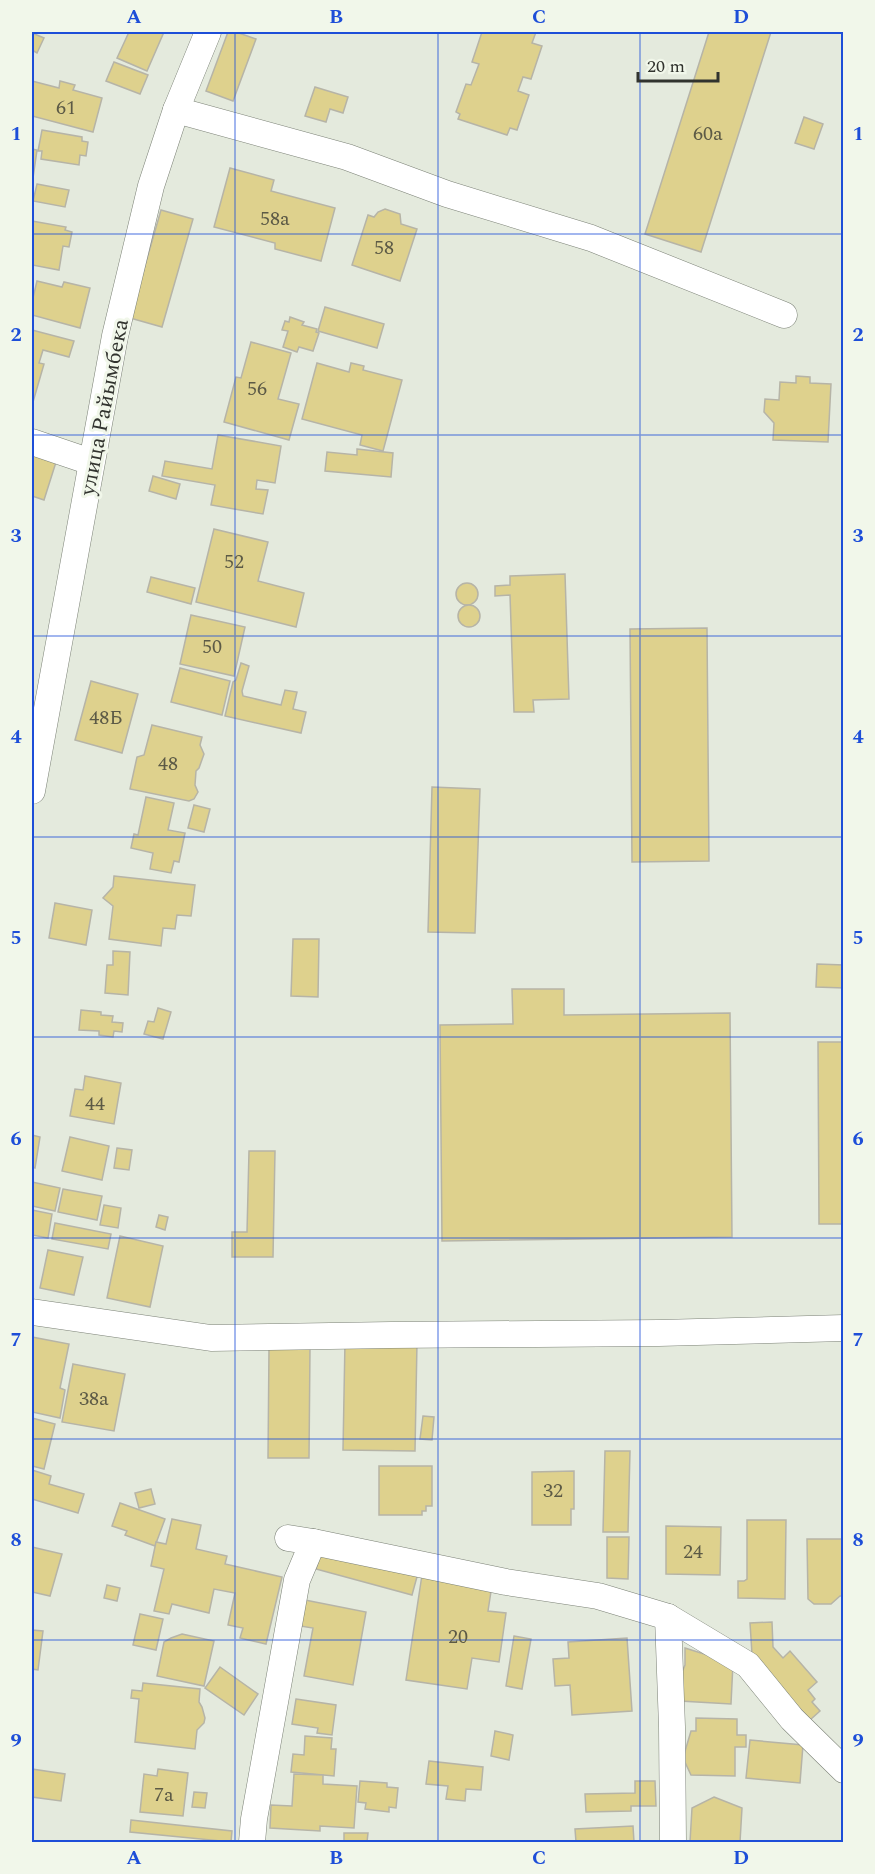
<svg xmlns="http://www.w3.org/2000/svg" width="875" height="1874" viewBox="0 0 875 1874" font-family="Spectral,serif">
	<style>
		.building { fill: #ded18d; stroke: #b6b4a7; stroke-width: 1.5 }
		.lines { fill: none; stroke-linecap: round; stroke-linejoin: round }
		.minor-casing { stroke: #7c8277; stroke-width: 27 }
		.minor { stroke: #fff; stroke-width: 26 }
		.grid { fill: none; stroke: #1d4ed8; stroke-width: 1.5; stroke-opacity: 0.55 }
		.labels { text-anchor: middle; stroke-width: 6; stroke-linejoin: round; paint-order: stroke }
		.number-label { font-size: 20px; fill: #5c5a46 }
		.street-label { font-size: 22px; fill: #31332e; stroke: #f1f7ea }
		.neatline { fill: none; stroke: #1d4ed8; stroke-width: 2 }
		.grid-label { font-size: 20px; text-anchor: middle; font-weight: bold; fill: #1d4ed8 }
	</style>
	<rect width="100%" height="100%" fill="#e4eadd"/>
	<!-- building -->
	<g class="building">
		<path d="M129,32h35l-17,39 -30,-13z"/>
		<path d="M228,32h8l20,7 -23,62 -27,-10z"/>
		<path d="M482,32h54l-4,11 10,3 -11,33 -8,-2 -5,14 11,4 -12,35 -7,-2 -3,7 -49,-16 2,-5 -4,-2 10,-28 5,1 8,-21 -7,-2z"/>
		<path d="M709,32h62l-70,220 -56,-18z"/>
		<path d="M32,33l12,5 -7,15 -5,-3z"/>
		<path d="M114,62l34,13 -8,19 -34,-13z"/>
		<path d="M32,81l27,7 1,-7 15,4 -2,5 29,8 -9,34 -61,-16z"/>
		<path d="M315,87l33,10 -5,16 -13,-4 -4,13 -21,-6z"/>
		<path d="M804,117l19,7 -9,25 -19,-6z"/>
		<path d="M42,130l40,7v4l6,1 -2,14 -6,-1 -1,10 -38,-6 1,-8h-4z"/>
		<path d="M32,149l5,1 -5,35z"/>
		<path d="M230,168l44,12 -3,11 64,17 -14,53 -46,-12v-6l-61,-16z"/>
		<path d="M37,184l32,6 -4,17 -32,-6z"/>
		<path d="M385,209l15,5 1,10 16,5 -17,52 -48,-16 16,-50 6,2 4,-5z"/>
		<path d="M161,210l32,9 -31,108 -32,-9z"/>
		<path d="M32,221l34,6 -1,3 7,2 -3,15 -6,-1 -4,24 -27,-5z"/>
		<path d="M37,281l25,6 2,-5 26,6 -10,40 -48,-13v-13z"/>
		<path d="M325,307l59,17 -7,24 -59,-17z"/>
		<path d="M290,317l14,5 -2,3 15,4 -1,3 3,1 -6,18 -14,-4 -2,5 -14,-5 5,-16 -6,-1 3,-9 4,1z"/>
		<path d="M32,330l42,11 -5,16 -26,-7 -4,13 5,1 -11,38h-1z"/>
		<path d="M251,342l40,11 -13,46 21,5 -10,36 -65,-18 12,-45 5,1z"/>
		<path d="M317,363l32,9 2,-9 13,3 -1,4 39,10 -19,71 -23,-6 2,-10 -60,-16z"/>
		<path d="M796,376l14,1v6l21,1 -3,58 -55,-2 1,-17 -10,-11 1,-13 14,1 1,-18 16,1z"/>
		<path d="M218,435l63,11 -6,37 -18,-3 -1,9 12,1 -5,24 -52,-9 4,-20 -53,-9 3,-15 47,8z"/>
		<path d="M357,449l36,4 -2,24 -66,-6 2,-19 30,3z"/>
		<path d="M32,451l25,8 -13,41 -12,-4z"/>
		<path d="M153,476l27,8 -4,15 -27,-8z"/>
		<path d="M214,529l54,13 -10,39 46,12 -8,34 -100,-25z"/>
		<path d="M565,574l4,125 -36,1 1,12h-20l-4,-117 -15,1v-10l15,-1v-9z"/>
		<path d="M151,577l44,11 -4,16 -44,-12z"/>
		<circle cx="467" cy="594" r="11"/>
		<circle cx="469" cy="616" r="11"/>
		<path d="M191,615l54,12 -11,49 -54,-12z"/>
		<path d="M707,628l2,233 -77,1 -2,-233z"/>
		<path d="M241,663l8,3 -7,25 1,5 38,9 4,-15 12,2 -4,17 13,3 -5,21 -76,-17 8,-34 3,-2z"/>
		<path d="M180,668l50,13 -8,34 -51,-13z"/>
		<path d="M91,681l47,13 -16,59 -47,-13z"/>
		<path d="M152,725l50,12 -2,8 4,9 -5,14 -3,3 -1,14 3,7 -4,7 -5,2 -59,-12 7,-32 7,-2z"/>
		<path d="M432,787l48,2 -5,144 -47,-1z"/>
		<path d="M146,797l28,6 -6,27 17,3 -6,29 -5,-1 -3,12 -21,-4 3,-16 -22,-5 3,-14 4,1z"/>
		<path d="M194,805l16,4 -6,23 -16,-4z"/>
		<path d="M114,876l81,9 -4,31 -14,-1 -2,14 -12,-1 -2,18 -52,-7 4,-33 -10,-8 10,-11z"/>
		<path d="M55,903l37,7 -6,35 -37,-7z"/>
		<path d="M293,939h26l-1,58 -27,-1z"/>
		<path d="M113,951l17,1 -2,43 -23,-2 2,-28h6z"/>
		<path d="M817,964l27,1v23l-28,-1z"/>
		<path d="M512,989h52v26l166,-2 2,224 -290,4 -2,-216 73,-1z"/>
		<path d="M158,1008l13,4 -8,27 -19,-5 4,-13 6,1z"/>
		<path d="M81,1010l20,2v3l12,1 -1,6 11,1 -1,9 -8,-1 -1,6 -14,-2v-4l-20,-1z"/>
		<path d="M818,1042h26v182h-25z"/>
		<path d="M85,1076l36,7 -7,41 -44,-8 5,-27 8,1z"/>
		<path d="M32,1135l8,2 -5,31 -3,-1z"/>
		<path d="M70,1137l39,9 -7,34 -40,-9z"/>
		<path d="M117,1148l15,2 -3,20 -15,-2z"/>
		<path d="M249,1151h26l-2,106h-41v-25h15z"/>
		<path d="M32,1182l28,6 -5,23 -23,-5z"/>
		<path d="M63,1189l39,7 -5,24 -39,-8z"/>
		<path d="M104,1205l17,3 -3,20 -18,-3z"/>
		<path d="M32,1210l20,4 -4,24 -16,-3z"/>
		<path d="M159,1215l9,2 -3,13 -9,-3z"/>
		<path d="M55,1223l56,11 -3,15 -56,-10z"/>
		<path d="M120,1236l43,10 -13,61 -43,-9z"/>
		<path d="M48,1250l35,7 -9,38 -34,-7z"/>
		<path d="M32,1337l37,7 -9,44 5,2 -5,28 -28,-6z"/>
		<path d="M345,1341l72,1 -2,109 -72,-1z"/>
		<path d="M269,1348h41l-1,110h-41z"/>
		<path d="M73,1364l52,10 -11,57 -52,-9z"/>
		<path d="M423,1416l11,1 -2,23 -12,-1z"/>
		<path d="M32,1418l23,6 -11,45 -12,-3z"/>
		<path d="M605,1451h25l-2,81h-25z"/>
		<path d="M379,1466h53v40h-6v5h-4v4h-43z"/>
		<path d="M32,1470l19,6 -2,8 35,10 -6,19 -46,-14z"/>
		<path d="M574,1471v38h-3v16h-39v-53z"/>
		<path d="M151,1489l4,15 -16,4 -4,-15z"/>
		<path d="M120,1503l45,16 -10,27 -30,-11 2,-4 -15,-5z"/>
		<path d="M172,1519l29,6 -5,24 31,7 -2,8 57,13 -16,67 -26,-6 3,-10 -15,-3 7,-32 -21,-4 -5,24 -37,-9 -3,10 -15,-3 10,-42 -13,-3 5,-24 10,2z"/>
		<path d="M747,1520h39l-1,79 -47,-1v-17h6l3,-2z"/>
		<path d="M666,1526l55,1 -1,48 -54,-1z"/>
		<path d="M842,1529l2,67h-4l-9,8h-17l-6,-5 -1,-60h35z"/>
		<path d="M607,1537h22l-1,42 -21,-1z"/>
		<path d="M323,1546l95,27 -6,22 -96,-26z"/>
		<path d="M32,1547l30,7 -12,42 -18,-4z"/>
		<path d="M422,1575l70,10 -4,26 18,2 -7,49 -27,-4 -5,31 -61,-9z"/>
		<path d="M107,1585l13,3 -3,13 -13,-3z"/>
		<path d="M305,1600l61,12 -13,73 -49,-9 9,-48 -13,-2z"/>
		<path d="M140,1614l23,5 -7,31 -23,-5z"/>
		<path d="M772,1622l1,25 10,11 7,-7 27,31 -9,8 7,9 -3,3 8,9 -10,9 -58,-66 -2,-31z"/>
		<path d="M32,1630l11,1 -5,39 -6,-1z"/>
		<path d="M182,1634l32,7 -10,45 -47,-10 7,-34 7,-4z"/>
		<path d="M514,1636l17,3 -9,50 -16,-3z"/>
		<path d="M627,1638l5,73 -60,4 -2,-30 -15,1 -2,-27 16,-1 -1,-16z"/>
		<path d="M685,1648l48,15 -2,41 -51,-3 2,-29 3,-7z"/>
		<path d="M220,1667l38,27 -14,21 -39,-27z"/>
		<path d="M143,1683l57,6 -1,13 3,5 3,11 -1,5 -7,7 -2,19 -60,-7 4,-43 -8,-1 1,-8 10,1z"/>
		<path d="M296,1699l40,6 -4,30 -15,-2 1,-5 -26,-4z"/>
		<path d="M696,1718l41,1v16h9v12h-11v29l-44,-1 -8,-17 8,-27h5z"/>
		<path d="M495,1731l18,4 -4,25 -18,-4z"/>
		<path d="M305,1736l27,2 -1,11h5l-2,27 -43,-4 2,-18 11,1z"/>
		<path d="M750,1740l53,5 -3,38 -54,-5z"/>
		<path d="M429,1761l54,6 -2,23 -15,-1 -1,12 -19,-2 2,-13 -22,-2z"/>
		<path d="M32,1769l33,5 -4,27 -29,-4z"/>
		<path d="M158,1769l30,4 -5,43 -43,-4 4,-38 13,2z"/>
		<path d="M294,1774l29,1v9l34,2 -3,42 -34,-2v5l-50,-3 1,-23 21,1z"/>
		<path d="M360,1781l27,2v4l11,1 -2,20 -7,-1v5l-24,-3 1,-6 -8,-1z"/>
		<path d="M635,1781h20l1,25h-25v5l-45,1 -1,-18 50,-1z"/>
		<path d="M194,1792l13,1 -2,15 -13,-1z"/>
		<path d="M714,1797l28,11 -2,34h-50l2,-34z"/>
		<path d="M131,1820l101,11 -1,11 -101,-10z"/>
		<path d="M633,1826l1,16h-58l-1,-13z"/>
		<path d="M344,1833h24l-1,9h36h-59z"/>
	</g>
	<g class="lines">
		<defs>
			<g id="minor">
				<path d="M176,110l171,47 100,37 144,44 193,77"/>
				<path d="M32,442l59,20"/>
				<path d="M32,791l83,-455 36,-150 25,-76 32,-78"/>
				<path d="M32,1312l179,26 180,-3 268,-2 185,-5"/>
				<path d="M288,1538l25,4 193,40 92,14 70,21 80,48 44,54 52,51"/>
				<path d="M668,1617l4,110 1,115"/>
				<path d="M252,1842l2,-23 43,-239 16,-38"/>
			</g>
		</defs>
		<!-- minor casing -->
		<use href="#minor" class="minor-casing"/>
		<!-- minor -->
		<use href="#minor" class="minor"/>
	</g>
	<!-- grid -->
	<path class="grid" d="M235,32v1810M438,32v1810M640,32v1810M32,234h812M32,435h812M32,636h812M32,837h812M32,1037h812M32,1238h812M32,1439h812M32,1640h812"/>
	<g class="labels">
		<!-- number labels -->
		<g class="number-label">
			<text x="66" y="114">61</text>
			<text x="708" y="140">60а</text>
			<text x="275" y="225">58а</text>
			<text x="384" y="254">58</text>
			<text x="257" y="395">56</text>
			<text x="234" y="568">52</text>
			<text x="212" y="653">50</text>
			<text x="106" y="724">48Б</text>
			<text x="168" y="770">48</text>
			<text x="95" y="1110">44</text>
			<text x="94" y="1405">38а</text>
			<text x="553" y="1497">32</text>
			<text x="693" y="1558">24</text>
			<text x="458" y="1643">20</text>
			<text x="164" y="1801">7а</text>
		</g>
		<!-- street labels -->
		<g class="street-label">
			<text transform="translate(103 407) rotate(-79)" y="8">улица Райымбека</text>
		</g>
	</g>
	<!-- border -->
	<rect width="875" height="1874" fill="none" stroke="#f1f7ea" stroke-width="66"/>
	<!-- scale -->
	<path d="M638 72v9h80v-9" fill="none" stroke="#31332e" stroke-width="3"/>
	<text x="647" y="72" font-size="18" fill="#31332e" stroke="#f1f7ea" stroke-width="4.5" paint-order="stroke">20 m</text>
	<rect x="33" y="33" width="809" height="1808" class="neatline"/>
	<g class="grid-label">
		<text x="134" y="23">A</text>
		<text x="336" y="23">B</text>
		<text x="539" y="23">C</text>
		<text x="741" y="23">D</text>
		<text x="16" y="140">1</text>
		<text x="858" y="140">1</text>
		<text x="16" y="341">2</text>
		<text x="858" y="341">2</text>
		<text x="16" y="542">3</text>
		<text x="858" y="542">3</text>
		<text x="16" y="743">4</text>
		<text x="858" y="743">4</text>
		<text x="16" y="944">5</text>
		<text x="858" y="944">5</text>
		<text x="16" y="1145">6</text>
		<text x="858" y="1145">6</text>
		<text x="16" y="1346">7</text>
		<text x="858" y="1346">7</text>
		<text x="16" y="1546">8</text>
		<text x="858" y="1546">8</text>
		<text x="16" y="1747">9</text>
		<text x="858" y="1747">9</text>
		<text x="134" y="1864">A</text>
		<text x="336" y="1864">B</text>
		<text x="539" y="1864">C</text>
		<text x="741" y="1864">D</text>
	</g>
</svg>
